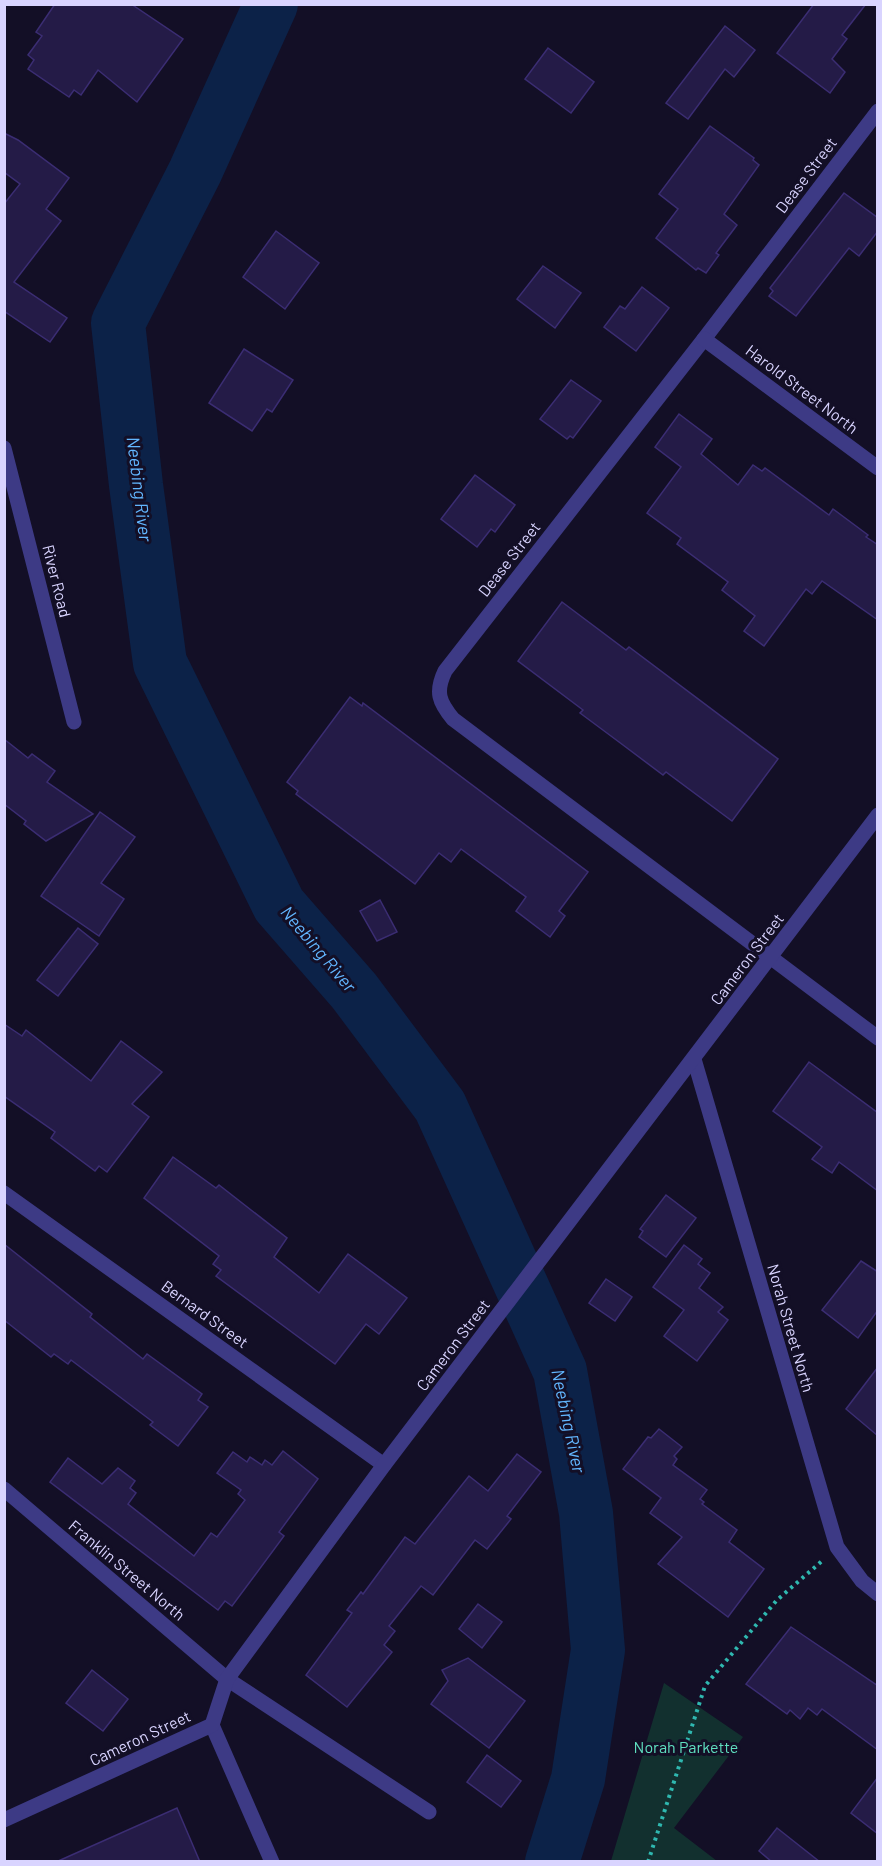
<svg xmlns="http://www.w3.org/2000/svg" width="882" height="1866" viewBox="0 0 882 1866" font-family="Barlow,sans-serif">
	<style>
		.green { fill: #12302f }
		.lines { fill: none; stroke-linecap: round; stroke-linejoin: round }
		.river { stroke: #0c2248; stroke-width: 54 }
		.building { fill: #241b47; stroke: #3b2d73; stroke-width: 1.5 }
		.path { stroke: #2fb8b0; stroke-width: 4; stroke-dasharray: 3 4.5; stroke-linecap: butt }
		.minor { stroke: #3d3a85; stroke-width: 15 }
		.labels { text-anchor: middle; stroke-width: 6; stroke-linejoin: round; paint-order: stroke }
		.street-label { font-size: 16px; fill: #d9d4ff; stroke: #130f26 }
		.park-label { font-size: 16px; fill: #5fe0c0; stroke: #130f26 }
		.water-label { font-size: 18px; font-style: italic; fill: #62b6ff; stroke: #130f26 }
	</style>
	<rect width="100%" height="100%" fill="#130f26"/>
	<!-- green -->
	<path class="green" d="M664,1683l79,54 -69,91 43,33h-106z"/>
	<g class="lines">
		<!-- river -->
		<path class="river" d="M271,4l-76,168 -77,151 18,162 24,178 119,242 75,86 86,115 120,265 26,142 12,137 -20,129 -26,83"/>
	</g>
	<!-- building -->
	<g class="building">
		<path d="M55,4h76l52,35 -46,63 -39,-32 -17,25 -7,-5 -5,7 -41,-28 6,-9 -6,-5 14,-19 -6,-4z"/>
		<path d="M814,4h52l-24,31 5,4 -15,20 13,13 -15,21 -53,-40z"/>
		<path d="M725,26l30,24 -21,27 -9,-8 -37,50 -22,-16z"/>
		<path d="M548,48l46,34 -23,31 -46,-34z"/>
		<path d="M710,126l44,32 -1,2 6,5 -35,49 13,11 -21,28 3,2 -13,18 -8,-5 -2,2 -40,-32 22,-29 -19,-15z"/>
		<path d="M4,133l14,7 51,38 -23,31 15,12 -47,61 53,36 -17,24 -46,-31v-107l16,-20 -16,-12z"/>
		<path d="M844,193l34,25v13l-19,25 -10,-8 -53,68 -27,-20 4,-5 -3,-3z"/>
		<path d="M276,231l43,32 -34,46 -42,-32z"/>
		<path d="M543,266l38,27 -26,35 -38,-29z"/>
		<path d="M642,287l27,21 -33,43 -32,-24 16,-21 5,3z"/>
		<path d="M244,349l49,31 -21,32 -5,-3 -15,22 -43,-28z"/>
		<path d="M571,380l30,21 -28,37 -3,-2 -3,3 -27,-20z"/>
		<path d="M679,414l33,25 -11,15 37,31 15,-20 9,6 3,-3 64,47 4,-6 35,26 -2,2 12,8v75l-56,-39 -10,13 -6,-5 -42,57 -20,-15 11,-15 -33,-26 6,-8 -51,-38 4,-6 -34,-25 34,-46 -26,-20z"/>
		<path d="M475,475l40,30 -20,27 -4,-3 -14,18 -36,-28z"/>
		<path d="M562,602l64,48 3,-3 149,112 -46,62 -66,-49 -3,3 -44,-33 -39,-29 3,-3 -65,-49z"/>
		<path d="M350,697l12,9 1,-3 225,169 -29,39 6,5 -15,21 -34,-26 10,-14 -65,-48 -10,13 -12,-9 -24,31 -119,-90 2,-3 -11,-9z"/>
		<path d="M4,739l24,19 4,-4 23,17 -8,11 46,32 -47,27 -22,-17 2,-3 -22,-17z"/>
		<path d="M100,812l35,25 -34,46 23,16 -25,37 -58,-40z"/>
		<path d="M380,900l17,32 -20,9 -17,-30z"/>
		<path d="M78,928l20,16 -40,52 -21,-16z"/>
		<path d="M4,1024l18,12 4,-6 65,51 30,-40 41,31 -30,32 17,13 -42,55 -8,-6 -4,5 -44,-33 4,-6 -51,-36z"/>
		<path d="M809,1062l69,51v78l-39,-29 -7,11 -20,-14 10,-12 -49,-36z"/>
		<path d="M173,1157l43,31 3,-3 68,53 -13,19 45,36 29,-39 59,44 -28,36 -13,-10 -31,40 -119,-88 5,-6 -8,-6 6,-8 -75,-58z"/>
		<path d="M666,1195l30,23 -30,39 -27,-20 4,-6 -3,-2z"/>
		<path d="M4,1244l88,70 -2,3 53,42 4,-5 55,40 -4,6 10,7 -30,39 -28,-21 3,-3 -82,-62 -3,4 -14,-10 -3,3 -47,-37z"/>
		<path d="M684,1245l18,14 -4,5 12,9 -11,15 24,19 -5,5 10,8 -31,41 -33,-25 20,-26 -31,-23z"/>
		<path d="M861,1261l17,11v38l-20,28 -36,-28z"/>
		<path d="M606,1279l26,18 -17,24 -26,-18z"/>
		<path d="M878,1367v69l-32,-27z"/>
		<path d="M659,1429l23,18 -8,9 3,3 -4,6 34,25 -7,9 4,3 -2,2 35,26 -8,12 35,27 -36,48 -70,-53 24,-27 -32,-24 11,-15 -38,-29 25,-32 3,1z"/>
		<path d="M283,1451l35,28 -39,53 5,4 -52,70 -7,-5 -7,9 -168,-128 18,-24 34,26 16,-16 17,13 -5,7 6,5 -8,11 66,52 17,-23 6,4 28,-37 -7,-6 3,-4 -24,-17 16,-21 14,10 3,-5 12,8 3,-5 7,5z"/>
		<path d="M517,1454l24,18 -34,44 4,3 -24,30 -12,-9 -42,55 -12,-9 -32,40 6,5 -11,14 8,7 -45,55 -41,-32 46,-62 -5,-3 14,-18 2,2 42,-57 10,7 54,-68 19,15z"/>
		<path d="M478,1604l24,18 -20,26 -23,-19z"/>
		<path d="M791,1627l87,59v64l-56,-41 -5,6 -9,-7 -8,11 -10,-9 -3,4 -41,-30z"/>
		<path d="M468,1658l57,43 -36,47 -58,-44 17,-23 -6,-11z"/>
		<path d="M92,1670l36,29 -25,32 -37,-28z"/>
		<path d="M487,1755l34,26 -20,26 -34,-25z"/>
		<path d="M878,1777v57l-27,-21z"/>
		<path d="M177,1808l23,54h-144z"/>
		<path d="M777,1828l43,34h-48l-13,-11z"/>
	</g>
	<g class="lines">
		<!-- path -->
		<path class="path" d="M648,1862l57,-176 72,-86 45,-39"/>
		<!-- minor -->
		<g class="minor">
			<path d="M878,111l-174,228 -259,332c-10,21 -6,31 8,48l425,319"/>
			<path d="M704,339l174,129"/>
			<path d="M4,448l70,274"/>
			<path d="M694,1059l143,488 25,34 16,13"/>
			<path d="M4,1193l380,272"/>
			<path d="M4,1489l223,190 202,133"/>
			<path d="M212,1725l60,137"/>
			<path d="M4,1820l208,-95 15,-46 157,-214 494,-650"/>
		</g>
	</g>
	<g class="labels">
		<!-- street labels -->
		<g class="street-label">
			<text transform="translate(806 175) rotate(-53)" y="6">Dease Street</text>
			<text transform="translate(802 389) rotate(37)" y="6">Harold Street North</text>
			<text transform="translate(509 559) rotate(-52)" y="6">Dease Street</text>
			<text transform="translate(57 581) rotate(76)" y="6">River Road</text>
			<text transform="translate(747 959) rotate(-53)" y="6">Cameron Street</text>
			<text transform="translate(205 1314) rotate(36)" y="6">Bernard Street</text>
			<text transform="translate(791 1328) rotate(74)" y="6">Norah Street North</text>
			<text transform="translate(453 1345) rotate(-53)" y="6">Cameron Street</text>
			<text transform="translate(127 1570) rotate(40)" y="6">Franklin Street North</text>
			<text transform="translate(140 1738) rotate(-25)" y="6">Cameron Street</text>
		</g>
		<!-- park labels -->
		<g class="park-label">
			<text x="686" y="1753">Norah Parkette</text>
		</g>
		<!-- water labels -->
		<g class="water-label">
			<text transform="translate(139 489) rotate(83)" y="6">Neebing River</text>
			<text transform="translate(318 949) rotate(50)" y="6">Neebing River</text>
			<text transform="translate(568 1421) rotate(78)" y="6">Neebing River</text>
		</g>
	</g>
	<!-- border -->
	<rect width="882" height="1866" fill="none" stroke="#d9d4ff" stroke-width="12"/>
</svg>
